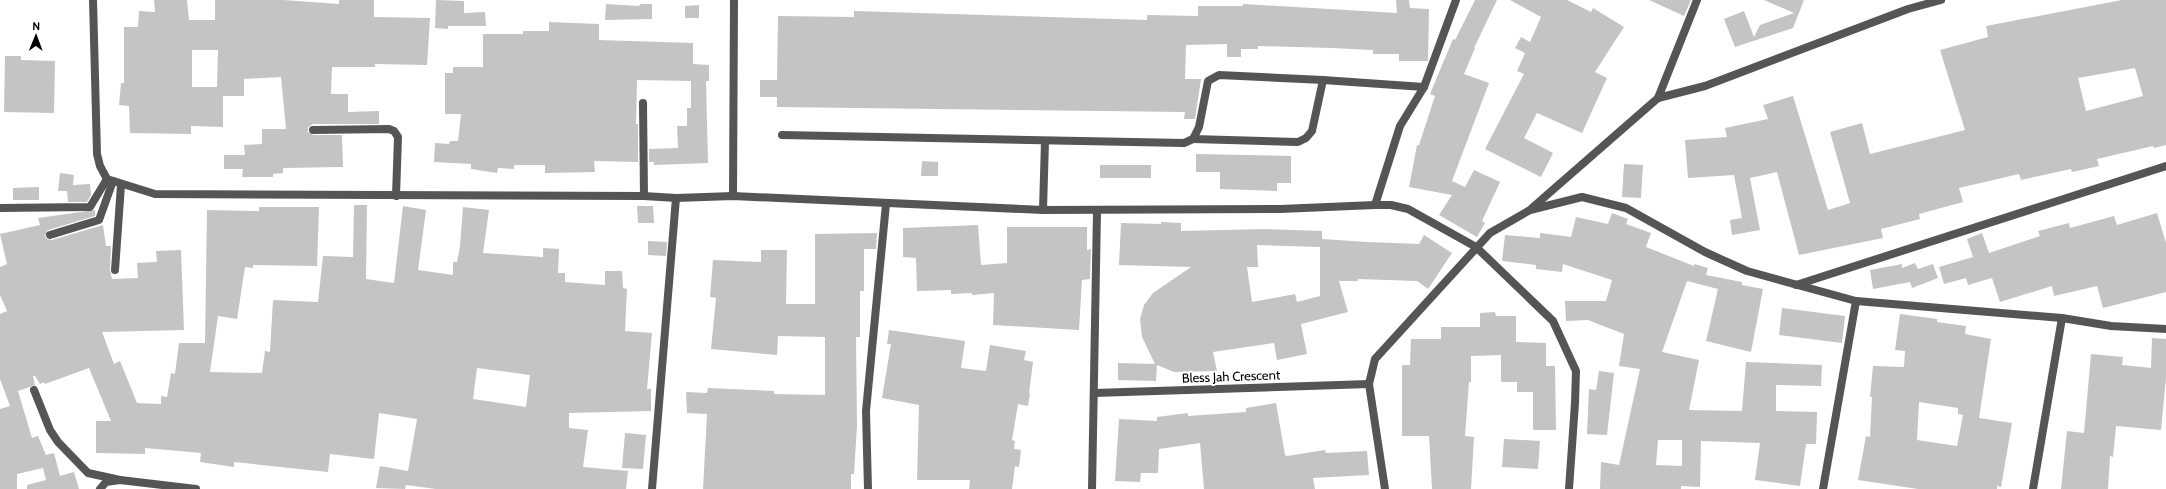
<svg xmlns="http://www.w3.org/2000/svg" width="2166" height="489" viewBox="0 0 2166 489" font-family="Cabin,sans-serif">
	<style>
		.building { fill: #c4c4c4; fill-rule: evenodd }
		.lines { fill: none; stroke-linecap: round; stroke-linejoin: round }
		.service { stroke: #555; stroke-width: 8 }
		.minor { stroke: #555; stroke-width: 8 }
		.labels { text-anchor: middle; stroke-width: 4; stroke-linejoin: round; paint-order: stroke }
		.street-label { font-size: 13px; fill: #000; stroke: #fff }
	</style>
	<rect width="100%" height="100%" fill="#fff"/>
	<!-- building -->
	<g class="building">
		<path d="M154,0h33l2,20h26v-20h68l56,4v-4h35v17l56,1 -3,47 -52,-1v3h-43l-1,27h17v18l31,-1v13h-66l-5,3v5l5,3h29l1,32 -60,1v5l-10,1v3h-31l1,-8h-19v-14h21l-1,-10 18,-1v-15h24l-5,-52 -37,2v17h-21v31l-32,-1v8l-61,-1 -1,-27 -10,-1 2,-22h3v-56h14l1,-16 16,1zM192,50h26l-1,37h-25z"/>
		<path d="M436,0l28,1v12l21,-1 1,14h-38v3l-13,-1z"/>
		<path d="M1396,0h13l1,8 19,1 -1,52h-29v-7h-26v-4l-41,-2 -74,-2v3h-17v8h-14v-13l-41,1 -1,34h16l-6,40h-11l1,-7 -408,-5v-10h-17v-17h17l1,-64 76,1v-6l293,9v-5l51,1v-10h45v-2l154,9z"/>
		<path d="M1475,0h22l-23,48h1l-11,26 25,9 -37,98 13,6 9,-17 26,12 -18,39 3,2 -8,14 -38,-22 13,-20 -43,-8 8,-42h2l16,-49 -5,-2 23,-55 2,1z"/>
		<path d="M1510,0h57l24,12 2,-4 31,19 -29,45 12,6 -25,55 -45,-20 -13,25 29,15 -12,24 -56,-28 39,-75 -7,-3 8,-18 -10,-5 6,-11 9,5 11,-25z"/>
		<path d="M1649,0h42l-7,16z"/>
		<path d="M1764,0h40l-11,28 -58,19 -11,-28 20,-8 10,26 6,-12 34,-12z"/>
		<path d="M2122,0h44v145l-12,3 -1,-2 -56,13 2,7 -27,6 -1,-3 -50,11 -2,-6 -60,14 4,14 -44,12 1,5 -39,10 2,9 -84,17 -22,-83 -27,6 10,52 -28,5 -2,-15 12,-2 -8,-43 -46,3 -3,-38 42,-3 -2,-9 43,-9 -5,-14 30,-9 35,114 22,-7 -20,-71 32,-9 8,31 95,-24 -25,-80 48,-13 -2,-11zM2135,68l8,28 -57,15 -8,-33z"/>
		<path d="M606,4l33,2 1,-2h12v15l-47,1z"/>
		<path d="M699,5v13h-14v-12z"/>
		<path d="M549,22l50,2v16l94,3v21l16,1v16h-3l2,82 -54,2v-3h-5v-13l29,-1 -1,-22h10v-18h4v-27l-54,-1 -1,44h2v38l-44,-1 1,11 -50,1v-8h-31v4l-16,-1 -1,5 -26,-4v-5l-37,-2 1,-19 14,1 1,-3h8l3,-27h-16v-41h8v-6h30v-33h40v-3h26z"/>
		<path d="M5,56h16v4l34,1 -1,52 -50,-1z"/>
		<path d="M1196,154l95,2v27h-14v8l-57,-2v-17h-24z"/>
		<path d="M922,161l16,1v14h-17z"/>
		<path d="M1624,164l19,1 -2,33 -19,-1z"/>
		<rect x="1100" y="165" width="51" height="13"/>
		<path d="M60,173l14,2 -1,10 17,-1 1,11 -4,7h-19l-1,-11h-9z"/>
		<path d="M39,187v13h-26v-12z"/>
		<path d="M354,205h13l-1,74 28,4 9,-77 23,4 -8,60 35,5v-13h4l3,-16 3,-39 26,3 -6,43 60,4v-9l16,1 -1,24h7v9l40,3v-14h17l1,17 4,1 -2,42 27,2 -5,56h4v22l-82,2v15l19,2 -5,37 45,4 -2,18h-190l-30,-4 -1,4 -29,-1 4,-22 28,5 9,-52 -38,-6 -5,46 -44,-5 -2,18 -94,-10v5l-34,-5 1,-9 -56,-5v6l-49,-1v-32h15l-22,-53 -44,16 -1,-2 -4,2 -5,-8h-2l2,9 -17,6 14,47 6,-2 8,19 8,-2 6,23 14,-4 5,17h-52v-4l19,-5 -3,-12 -26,6v15h-17v-80l10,-3 -10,-27v-65l7,-3 -7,-16v-28l7,-3 -7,-30 40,-9 -2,-7 57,-8v6l-47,14 -3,6 2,3 5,1 51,-15 3,21h5l-1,24 2,9 26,-1 -1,-15 20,-1 -1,-11 25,-1 3,80 -82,2 12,32 6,-3 17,42 24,1v-8l6,1 4,-24 4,1 4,-31h26l2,-133 52,1v-4h60l-2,59 -64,-1v3l-8,-1 -8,52 -19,-3 -8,56 52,1 3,-22 5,1 3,-52 45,2 5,-46 30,1zM477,368l53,7 -4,32 -53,-8z"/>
		<path d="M637,206h16l1,17h-16z"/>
		<path d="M1612,213l16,6 -2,5 25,9 -5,14 48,19v-2l14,4 -2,7 36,7v3l21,4 -12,63 -45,-11 12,-52 -31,-8 -25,71 37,8 -10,50 53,1 4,-49 76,3 -1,21 -45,-1v26l41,1 -1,32h-10l-6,42 -45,-6 5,-37 -59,-2 -1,46 -19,-1v3h-81l1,-27 18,3 21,-96 -21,-3 5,-32 -36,-14 -22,1 -1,-20h41l6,-21 -49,-16 -1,8 -26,-3v-4l-34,-4 3,-26 35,3v-5l31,4 5,-20 32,7zM1658,440h24v26l-26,-1z"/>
		<path d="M2157,213l9,30v49l-63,16 -6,-22 -43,10 -2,-10 -52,16 -8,-24 -24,7 -2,-7 -22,6 -5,-17 34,-10 -6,-18 15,-6 7,20 51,-17 -2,-5 31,-8 1,5 44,-12 3,9z"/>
		<path d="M1161,222l20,1v8l84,-2 57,2v8l45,3 52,2 5,-9 28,18 -24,36 -11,-8 -59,-2v2h-19l9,31 -47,12 6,30 -30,6 -3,-17 -61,9 4,19 -43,1 -17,-7 -1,16 -38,-1v-17l37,1 -13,-27 -2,-18 4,-14 9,-12 38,-26 -72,-2 2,-42 40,1zM1257,245l63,2v49l-23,6 -2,-8 -43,8 -5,-35h11z"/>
		<path d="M978,225l3,40 26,-2v-36h80v23l4,-1 -1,30 -8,1 -3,50 -86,-5 1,-32 -22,2v-2l-21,1v-4l-34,1 -1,-33 -13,-1v-29z"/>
		<path d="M877,233l-1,16h-12v42h-4v46h-4l1,89 -3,48h-3v15h-148l4,-75 -20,-1 -1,-21 21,1 1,-5 66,3v3l51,1v-58l-47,-1 -1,19 -66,-6 5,-51 -6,-1 3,-37 48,2v-12h26l-1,54h29v-70z"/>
		<path d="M648,241l19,1 -1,14 -18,-1z"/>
		<path d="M1915,263l3,6 15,-5 5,14 -26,10 -2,-6 -37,7 -3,-19 32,-6v4z"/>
		<path d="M1782,308l63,8 -3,27 -63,-8z"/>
		<path d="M1495,312l1,4h20v26l30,1v23h9l1,64h-23v-38h-16v-10h-16v-27l-30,1v26h-2l-4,54 9,1 -3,52h-39l-3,-53h-27v-71h8l1,-26h30v-12h39v-14z"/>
		<path d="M1900,314l37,5v3l29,4 -1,8 26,5 -12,79 33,5 -11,64 -4,-1v3h-79l-60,-9 8,-44 4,1 2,-40h-2l3,-31 31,1 1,-16 -10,-1zM1919,402l39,6v6l5,1 -6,31 -40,-6z"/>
		<path d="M889,330l76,11 -4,27 25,3 4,-26 36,6 -2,9 9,2 -4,31h1l-2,13 -10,-2 -6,36 3,1 -1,8 7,1 -2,17 -4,-1 -3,23h-43l1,-9h-53l2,-75 -37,-7 9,-54h-4z"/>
		<path d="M2152,338l14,1v39l-5,52 -45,-4 -3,31 -3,-1 -2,33h-47l6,-58 17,2 7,-79 32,3 -1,8 29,3z"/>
		<path d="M1599,371l15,2 -7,62 -20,-1 2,-45 7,1z"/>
		<path d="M1276,403l9,52 2,1 38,-6 1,3 41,-2 2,24 -56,3 2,11h-111l-4,-46 -41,6 -1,24h-17l-1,9 -25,-1 4,-62 38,2v-4l31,-4v3l58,-4v-4z"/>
		<path d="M625,433l21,2 -3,34 -21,-1z"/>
		<path d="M1504,439l36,2 -2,28 -36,-2z"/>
	</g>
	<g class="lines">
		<!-- service -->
		<g class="service">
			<path d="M643,103l1,93"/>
			<path d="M313,130l76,-1 5,2 4,6 -2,59"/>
			<path d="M0,208l90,-1 17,-28"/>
			<path d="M50,235l49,-15 14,-39"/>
			<path d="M115,270l6,-85"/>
			<path d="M34,390l16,40 8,12 30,31 32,7"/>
		</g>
		<!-- minor -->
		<g class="minor">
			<path d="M93,0l4,154 3,12 7,13 48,15 489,2 32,2 57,-2 310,14 237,-1 95,-4h16l17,4 68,38 77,74 23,50 -1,32 -6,86"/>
			<path d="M1658,98l39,-98"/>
			<path d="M782,135l402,8 9,-4 6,-12 9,-46 11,-6 104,5 101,7"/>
			<path d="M1193,139l105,3 8,-4 6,-7 11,-51"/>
			<path d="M733,196l1,-196"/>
			<path d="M1375,205l25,-79 24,-39 32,-87"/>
			<path d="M1532,208l126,-110 47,-12 203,-77 33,-9"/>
			<path d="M1043,210l2,-69"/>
			<path d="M1796,285l370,-119"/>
			<path d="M1094,393l275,-9"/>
			<path d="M100,489l6,-7 14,-2 76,9"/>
			<path d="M652,489l24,-291"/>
			<path d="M868,489l-2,-78 20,-207"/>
			<path d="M1092,489l5,-278"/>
			<path d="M1385,489l-16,-105 6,-25 115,-126 40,-23 52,-13 44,11 79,44 42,19 109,30 206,17 49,8 55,3"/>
			<path d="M1823,489l33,-188"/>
			<path d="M2033,489l29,-171"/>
		</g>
	</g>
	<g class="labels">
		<!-- street labels -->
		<g class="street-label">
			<text transform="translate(1231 376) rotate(-2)" y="5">Bless Jah Crescent</text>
		</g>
	</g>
	<!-- north arrow -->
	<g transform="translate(36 36) rotate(1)" stroke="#ffffff" stroke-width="3" paint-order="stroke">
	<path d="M0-3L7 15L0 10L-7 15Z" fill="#000000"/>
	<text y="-6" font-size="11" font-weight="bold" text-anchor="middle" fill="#000000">N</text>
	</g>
</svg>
